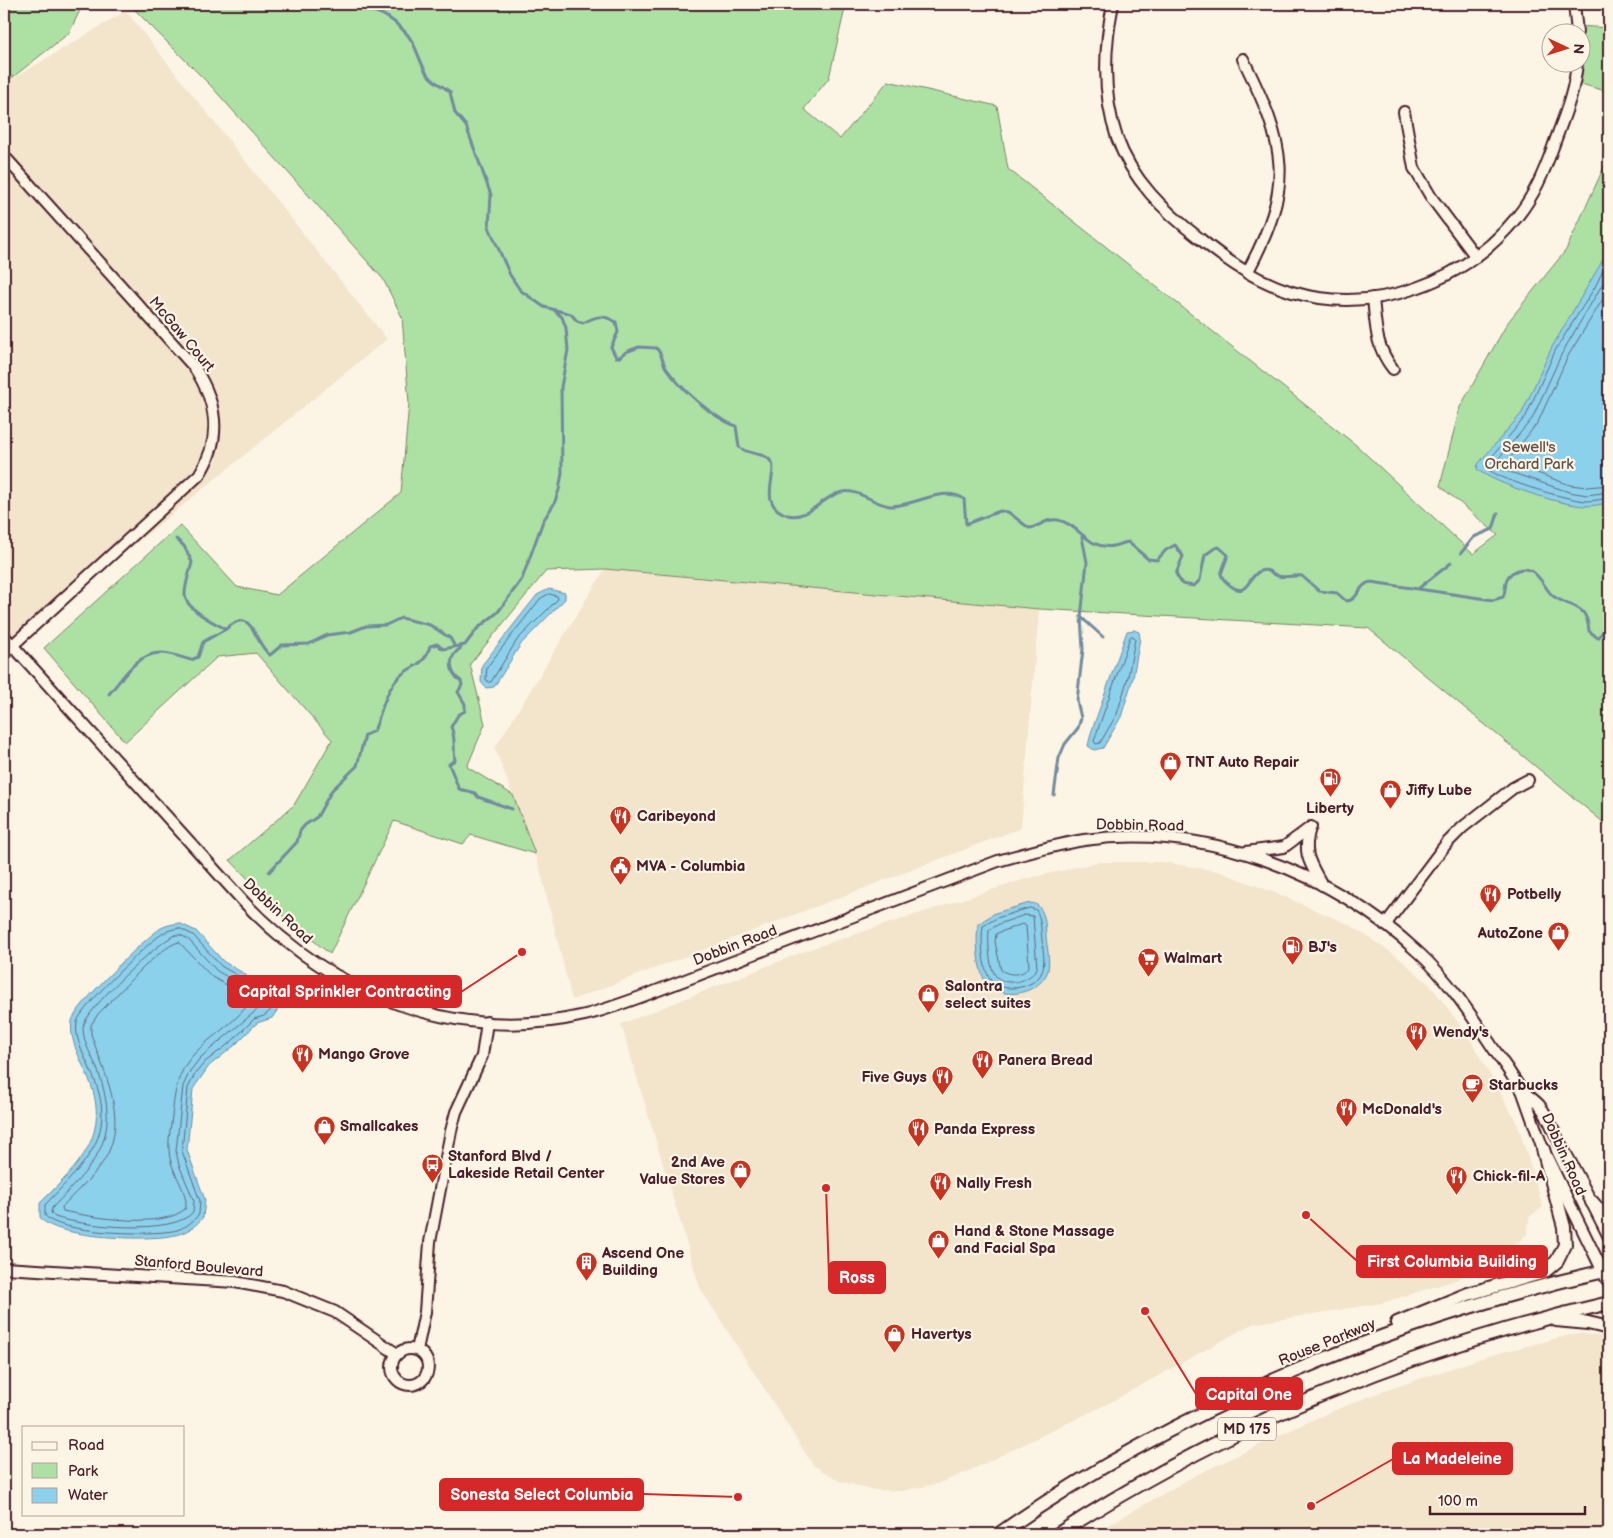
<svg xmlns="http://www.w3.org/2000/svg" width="1613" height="1538" viewBox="0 0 1613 1538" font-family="'Balsamiq Sans',sans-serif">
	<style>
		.built { fill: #f3e4cc }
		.green { fill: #ade1a3; stroke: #7c8067 }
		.water { fill: #8bd1ec; stroke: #718a9f }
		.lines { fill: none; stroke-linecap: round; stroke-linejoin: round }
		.shore { stroke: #646678; stroke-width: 1 }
		.stream { stroke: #718a9f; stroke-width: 3 }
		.minor-casing { stroke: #4a1f2b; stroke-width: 14 }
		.major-casing { stroke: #4a1f2b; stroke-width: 16 }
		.minor { stroke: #fcf5e5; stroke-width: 10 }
		.major { stroke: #fcf5e5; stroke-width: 12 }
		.labels { text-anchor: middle; stroke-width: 4.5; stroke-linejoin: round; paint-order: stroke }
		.shield { fill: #fcf5e5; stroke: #7f5f63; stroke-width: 1 }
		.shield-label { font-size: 14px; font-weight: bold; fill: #4a1f2b }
		.street-label { font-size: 15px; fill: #4a1f2b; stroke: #fcf5e5 }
		.park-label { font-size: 15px; fill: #635049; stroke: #fcf5e5 }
		.poi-label { font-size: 15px; font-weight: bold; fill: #4a1f2b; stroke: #fcf5e5; text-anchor: start }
		.leader { fill: none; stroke: #d62828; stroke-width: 2 }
		.callout-dot { fill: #d62828; stroke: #fcf5e5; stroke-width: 2 }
		.callout { fill: #d62828; stroke: #d62828; stroke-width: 2 }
		.callout-label { font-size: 16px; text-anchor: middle; font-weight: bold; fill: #fff }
	</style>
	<rect width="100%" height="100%" fill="#fcf5e5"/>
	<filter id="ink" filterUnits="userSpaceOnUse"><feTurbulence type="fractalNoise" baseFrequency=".02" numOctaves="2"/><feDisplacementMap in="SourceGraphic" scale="10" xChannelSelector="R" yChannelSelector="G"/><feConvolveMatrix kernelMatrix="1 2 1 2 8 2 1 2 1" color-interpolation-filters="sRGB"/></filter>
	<g filter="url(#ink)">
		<!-- built -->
		<g class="built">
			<path d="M126,11l261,328 -383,312v-567z"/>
			<path d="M605,569l434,40 -18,219 -449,172 -32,-131 -45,-121z"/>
			<path d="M1098,862h64l56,9 65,25 67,29 49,33 32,28 37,49 50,90 25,82 -14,10 -1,16 -7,7 -62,39 -77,24 -130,21 -143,79 -142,69 -30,12 -36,7 -26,-1 -36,-9 -26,-16 -113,-177 -79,-264 192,-76 209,-68z"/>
			<path d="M1578,1333l31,5v196h-516l101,-58 131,-62 56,-22 107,-36z"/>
		</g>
		<!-- green -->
		<g class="green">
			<path d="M4,4h79l-14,29 -65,51z"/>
			<path d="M129,4h717l-17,74 -25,31 36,30 48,-58 109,25 11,63 348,276 117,109 25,-19 -58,-49 20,-79 48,-85 58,-72 43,-94v671l-241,-199 -329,-19 -434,-40 -59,2 -76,93 15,60 -18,43 46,28 22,59 -64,-19 -8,9 -69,-23 -64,133 -47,-38 -53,-56 64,-55 38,-65 -76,-87 -39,4 -92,85 -81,-94 136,-123 57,62 40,8 124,-102 8,-90 -7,-86 -19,-38 -172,-193z"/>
			<path d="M1577,26l32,2v64l-35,-10c6,-18 12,-39 3,-56z"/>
		</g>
		<!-- water -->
		<g class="water">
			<path d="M1609,237v266c-7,1 -15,3 -23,3 -22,0 -92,-22 -109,-37l1,-5 44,-51 30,-66 52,-89z"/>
			<path d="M549,589l16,4v6l-44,45 -27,43 -8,1 -5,-6 1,-17 55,-70z"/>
			<path d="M1134,630l5,2 1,6 -7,40 -12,39 -18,31 -9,2 -6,-4 3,-13 36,-102z"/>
			<path d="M1030,903l6,1c10,8 9,20 10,32 1,11 4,24 2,34 -6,24 -50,33 -63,11 -8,-14 -9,-42 -7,-57l17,-11z"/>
			<path d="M179,923l17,8 28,31 21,12 16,21 17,14 -6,9 -15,5 -23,23 -25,20 -16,23 -6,61 18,50 -2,17c-6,8 -14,14 -24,17 -23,8 -127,5 -139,-17v-14c43,-42 75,-72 44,-135 -6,-14 -15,-31 -12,-47 4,-16 73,-83 89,-93 6,-3 12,-4 18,-5z"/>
		</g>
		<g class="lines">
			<!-- shore -->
			<g class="shore">
				<path d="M1609,258l-14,29 -39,62 -30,67 -42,50c10,13 84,34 102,35 8,0 16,-2 23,-3"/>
				<path d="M1609,273l-47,80 -30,66 -38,45 7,5 68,23 18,3 22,-3"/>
				<path d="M1609,289l-41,67 -30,66 -31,40 63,23 17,2 22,-2"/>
				<path d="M549,594l8,2 1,3 -41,41 -26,42h-3l-2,-3 1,-12 53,-68z"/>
				<path d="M1133,636l2,3 -7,38 -11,37 -17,29 -4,1 -2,-3 36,-104z"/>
				<path d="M1030,908l6,2c5,8 5,20 6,30 1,11 4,25 -1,34 -8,15 -41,20 -51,5 -8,-12 -9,-40 -7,-53l14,-8z"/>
				<path d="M1025,915l8,1 4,52c-6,13 -30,20 -41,8 -7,-7 -8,-36 -7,-46l10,-6z"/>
				<path d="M1023,924l3,2 3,40c-5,10 -19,10 -28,4l-6,-28 1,-8z"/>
				<path d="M179,928l14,7 28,31 21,12 15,21 14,11 -7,6 -10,3 -23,23 -26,20 -10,12 -7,14 -6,63 18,50 -1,13c-6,8 -13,13 -22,16 -21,6 -121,4 -132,-15v-10c41,-44 76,-70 45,-136 -6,-14 -16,-31 -13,-47 4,-15 73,-82 88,-90 4,-2 9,-3 14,-4z"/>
				<path d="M175,935h6l7,4 29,32 21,12 20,26 -58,49 -10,13 -7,15 -7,65 3,14 15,36 -1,11c-19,24 -112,14 -138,5l-4,-4 1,-5c44,-46 70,-69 46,-137 -5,-14 -15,-27 -15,-43 0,-17 75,-86 92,-93z"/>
				<path d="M179,942l33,35 22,12 12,18c-14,18 -35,29 -51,46 -18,19 -20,38 -23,63 -1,11 -4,22 -3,34 0,21 19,38 17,58 -22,22 -95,9 -123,3l-1,-4c12,-14 27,-26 39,-42 30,-42 4,-89 -10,-131v-9l7,-11c17,-16 61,-68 81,-72z"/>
			</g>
			<!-- stream -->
			<g class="stream">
				<path d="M350,4c9,7 15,6 26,8 10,3 19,10 26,17 14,12 15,28 24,43 6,10 16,13 24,20l5,21 11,13 25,69 -2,32 21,48 10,15 24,17 27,7 6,7 6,2c13,-7 19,-9 33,-1l2,10 -7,15 5,10h4l6,-5 13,-5 17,1c6,5 6,13 10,20 15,21 47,50 70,58l3,21c10,9 27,4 33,16 6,11 -16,42 16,52 18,5 33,-15 48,-21 21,-9 35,10 54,12 23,1 53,-21 74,-7l2,25 34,-13 8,1 21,16c11,-1 17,-10 29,-8 21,4 31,31 55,26 5,-1 10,-3 15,-4l20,17 9,1 9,-10 9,-5 8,11 -7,18 6,10 12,2 6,-6 5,-25 10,-7 4,-1 9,8 -7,19c2,6 5,8 10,12 17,12 17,-10 29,-15 8,-3 12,3 18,5 7,2 17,-1 24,0l17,15 18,2 9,8c13,0 12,-17 25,-19l122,18 10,-3c4,-8 0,-18 9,-24 23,-15 31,15 41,23 18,13 34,6 36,35l9,7 9,-12 -2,-10 4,-7"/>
				<path d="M176,539l8,7 8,16c-2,10 -7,22 -7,32 -1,14 29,29 41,35 28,-25 27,14 44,26l12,-10 27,-1 18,-9 24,-3 15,-6 20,-1 15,-7 29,7 20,13 4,7"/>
				<path d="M1461,553l13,-16 19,-8 5,-16"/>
				<path d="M1419,588l32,-25"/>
				<path d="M1081,617l22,20"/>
				<path d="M461,648c-13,8 -13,24 0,33l1,4 -4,7 7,12v7l-7,4 -7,12c5,10 2,22 4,33l-6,4 10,25 16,4 3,4 34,12"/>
				<path d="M109,694c14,-16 27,-40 51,-41 9,-1 22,5 31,7l7,-3 5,-15 23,-13"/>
				<path d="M1054,795l5,-37 6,-14 13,-16 3,-10 -4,-17 6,-52 -2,-32 6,-55 -5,-25"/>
				<path d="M269,872l28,-30 3,-11 5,-6 12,-8 15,-27 25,-24 8,-31 9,-4c7,-17 11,-39 24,-53 13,-14 26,-10 32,-32l7,-2 6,5 22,-4 12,-16 21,-17 24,-33 21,-58 11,-17 5,-14 3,-17 -1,-86 7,-37 -2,-22 -4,-11 -7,-6"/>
			</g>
			<defs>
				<g id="minor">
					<path d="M1113,4c-9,44 -11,90 4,134 15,42 47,73 82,100 28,23 57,43 93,54 82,24 172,-9 225,-75 17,-21 27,-45 36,-70 10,-28 22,-55 24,-85"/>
					<path d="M1574,4l3,28"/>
					<path d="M1243,59c44,89 52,124 4,214"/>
					<path d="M1404,112l10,56 17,29 45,60"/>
					<path d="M4,156l190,211c23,35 29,71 5,108l-195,178"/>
					<path d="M1373,298c3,28 2,48 20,71"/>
					<path d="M4,636l238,264c88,94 214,145 343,115 20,-5 39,-12 58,-19l355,-135c28,-8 57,-16 86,-21 120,-17 247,31 335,113 35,32 58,72 85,111 6,8 11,18 18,26 6,6 13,10 18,16 8,10 13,24 19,35 18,32 34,64 50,96"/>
					<path d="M1310,828c-8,26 0,35 12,57"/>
					<path d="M1246,852l38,-5 27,-20"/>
					<path d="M1385,925l61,-81 17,-17 50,-39 15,-8"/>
					<path d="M1522,1090l21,59 66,135"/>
					<path d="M4,1268l231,14 48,9 52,21 62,42"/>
					<circle cx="410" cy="1367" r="18"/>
					<path d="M417,1350l8,-38 5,-70 21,-111 5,-19 26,-56 5,-34"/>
				</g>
				<g id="major">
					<path d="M1592,1202l17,20"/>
					<path d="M1556,1320l32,3 21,5"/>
					<path d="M1397,1323l71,-29 76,-22 13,-11 8,-16 -1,-18 -21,-78"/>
					<path d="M999,1534c175,-124 401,-218 610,-264"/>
					<path d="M1058,1534c167,-109 357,-187 551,-231"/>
				</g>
			</defs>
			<!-- minor casing -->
			<use href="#minor" class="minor-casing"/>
			<!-- major casing -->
			<use href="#major" class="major-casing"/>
			<!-- minor -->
			<use href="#minor" class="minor"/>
			<!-- major -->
			<use href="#major" class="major"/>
		</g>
	</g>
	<!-- icons -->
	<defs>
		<symbol id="shop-pin" viewBox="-11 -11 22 30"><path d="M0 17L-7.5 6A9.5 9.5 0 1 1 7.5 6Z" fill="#c8321e" stroke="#fcf5e5"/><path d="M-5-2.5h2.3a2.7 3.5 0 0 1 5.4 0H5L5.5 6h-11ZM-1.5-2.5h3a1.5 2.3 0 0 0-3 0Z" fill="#fff"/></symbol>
		<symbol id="fuel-pin" viewBox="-11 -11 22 30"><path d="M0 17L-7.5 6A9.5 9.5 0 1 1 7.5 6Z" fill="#c8321e" stroke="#fcf5e5"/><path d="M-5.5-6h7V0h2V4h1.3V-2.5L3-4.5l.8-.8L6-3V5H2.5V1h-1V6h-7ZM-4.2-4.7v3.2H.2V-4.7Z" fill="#fff"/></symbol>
		<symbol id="restaurant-pin" viewBox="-11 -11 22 30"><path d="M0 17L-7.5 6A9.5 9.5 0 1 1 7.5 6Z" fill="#c8321e" stroke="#fcf5e5"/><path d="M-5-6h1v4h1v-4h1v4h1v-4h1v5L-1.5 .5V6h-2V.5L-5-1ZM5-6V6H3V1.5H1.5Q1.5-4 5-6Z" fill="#fff"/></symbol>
		<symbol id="civic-pin" viewBox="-11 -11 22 30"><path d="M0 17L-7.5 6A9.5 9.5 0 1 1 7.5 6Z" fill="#c8321e" stroke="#fcf5e5"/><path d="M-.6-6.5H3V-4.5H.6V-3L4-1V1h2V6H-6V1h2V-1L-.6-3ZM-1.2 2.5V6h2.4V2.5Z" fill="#fff"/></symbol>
		<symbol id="supermarket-pin" viewBox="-11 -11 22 30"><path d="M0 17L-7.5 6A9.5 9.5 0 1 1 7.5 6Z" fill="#c8321e" stroke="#fcf5e5"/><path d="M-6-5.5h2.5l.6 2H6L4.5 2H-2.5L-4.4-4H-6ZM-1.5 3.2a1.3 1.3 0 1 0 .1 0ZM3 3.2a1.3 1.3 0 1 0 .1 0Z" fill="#fff"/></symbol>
		<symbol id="cafe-pin" viewBox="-11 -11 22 30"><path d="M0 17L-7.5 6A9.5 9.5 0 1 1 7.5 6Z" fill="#c8321e" stroke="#fcf5e5"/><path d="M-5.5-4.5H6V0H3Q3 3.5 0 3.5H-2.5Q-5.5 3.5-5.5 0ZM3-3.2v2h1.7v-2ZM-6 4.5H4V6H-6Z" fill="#fff"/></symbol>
		<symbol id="bus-pin" viewBox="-11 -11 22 30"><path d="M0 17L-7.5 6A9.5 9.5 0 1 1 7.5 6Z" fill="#c8321e" stroke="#fcf5e5"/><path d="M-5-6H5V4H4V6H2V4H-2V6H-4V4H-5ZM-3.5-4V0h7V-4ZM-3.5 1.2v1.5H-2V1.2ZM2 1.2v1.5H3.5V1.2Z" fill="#fff"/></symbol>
		<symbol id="building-pin" viewBox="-11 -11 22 30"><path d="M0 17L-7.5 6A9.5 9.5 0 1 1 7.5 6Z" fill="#c8321e" stroke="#fcf5e5"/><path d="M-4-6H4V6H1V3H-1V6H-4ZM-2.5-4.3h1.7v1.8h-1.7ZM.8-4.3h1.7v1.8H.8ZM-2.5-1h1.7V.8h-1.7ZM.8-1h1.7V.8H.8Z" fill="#fff"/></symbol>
	</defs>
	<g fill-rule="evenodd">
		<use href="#shop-pin" x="1158" y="750" width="25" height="34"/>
		<use href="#fuel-pin" x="1318" y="766" width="25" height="34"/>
		<use href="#shop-pin" x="1378" y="778" width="25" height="34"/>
		<use href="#restaurant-pin" x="608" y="804" width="25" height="34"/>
		<use href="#civic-pin" x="608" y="854" width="25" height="34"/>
		<use href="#restaurant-pin" x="1478" y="882" width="25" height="34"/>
		<use href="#shop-pin" x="1546" y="920" width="25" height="34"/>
		<use href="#fuel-pin" x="1280" y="934" width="25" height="34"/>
		<use href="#supermarket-pin" x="1136" y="946" width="25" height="34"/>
		<use href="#shop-pin" x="916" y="982" width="25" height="34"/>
		<use href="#restaurant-pin" x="1404" y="1020" width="25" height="34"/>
		<use href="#restaurant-pin" x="290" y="1042" width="25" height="34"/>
		<use href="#restaurant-pin" x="970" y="1048" width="25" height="34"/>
		<use href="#restaurant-pin" x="930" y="1064" width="25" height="34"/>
		<use href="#cafe-pin" x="1460" y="1072" width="25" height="34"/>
		<use href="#restaurant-pin" x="1334" y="1096" width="25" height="34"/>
		<use href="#shop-pin" x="312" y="1114" width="25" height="34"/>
		<use href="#restaurant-pin" x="906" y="1116" width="25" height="34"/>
		<use href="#bus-pin" x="420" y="1152" width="25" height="34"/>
		<use href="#shop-pin" x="728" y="1158" width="25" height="34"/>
		<use href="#restaurant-pin" x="1444" y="1164" width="25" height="34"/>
		<use href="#restaurant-pin" x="928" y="1170" width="25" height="34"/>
		<use href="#shop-pin" x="926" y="1228" width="25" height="34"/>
		<use href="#building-pin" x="574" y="1250" width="25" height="34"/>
		<use href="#shop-pin" x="882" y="1322" width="25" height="34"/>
	</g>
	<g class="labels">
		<!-- shield labels -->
		<rect class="shield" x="1218" y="1417.5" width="58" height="23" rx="4"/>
		<g class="shield-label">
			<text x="1247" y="1434">MD 175</text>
		</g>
		<!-- street labels -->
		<g class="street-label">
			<text transform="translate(182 334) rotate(50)" y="5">McGaw Court</text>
			<text transform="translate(1140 825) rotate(1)" y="5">Dobbin Road</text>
			<text transform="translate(278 911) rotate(43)" y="5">Dobbin Road</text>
			<text transform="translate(735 945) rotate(-21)" y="5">Dobbin Road</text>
			<text transform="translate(1564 1154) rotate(66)" y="5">Dobbin Road</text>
			<text transform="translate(199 1266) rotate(5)" y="5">Stanford Boulevard</text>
			<text transform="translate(1327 1342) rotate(-22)" y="5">Rouse Parkway</text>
		</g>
		<!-- park labels -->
		<g class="park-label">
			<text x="1529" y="452">Sewell's<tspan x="1529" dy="17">Orchard Park</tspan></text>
		</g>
		<!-- poi labels -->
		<g class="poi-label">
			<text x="1186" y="767">TNT Auto Repair</text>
			<text x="1406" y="795">Jiffy Lube</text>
			<text x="1330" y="813" text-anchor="middle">Liberty</text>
			<text x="637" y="821">Caribeyond</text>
			<text x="636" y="871">MVA - Columbia</text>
			<text x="1507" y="899">Potbelly</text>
			<text x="1543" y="938" text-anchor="end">AutoZone</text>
			<text x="1308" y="952">BJ's</text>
			<text x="1164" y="963">Walmart</text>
			<text x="945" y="991">Salontra<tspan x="945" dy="17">select suites</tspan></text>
			<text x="1433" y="1037">Wendy's</text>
			<text x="318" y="1059">Mango Grove</text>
			<text x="998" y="1065">Panera Bread</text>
			<text x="927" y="1082" text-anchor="end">Five Guys</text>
			<text x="1489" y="1090">Starbucks</text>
			<text x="1362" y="1114">McDonald's</text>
			<text x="340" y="1131">Smallcakes</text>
			<text x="934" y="1134">Panda Express</text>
			<text x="448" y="1161">Stanford Blvd /<tspan x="448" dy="17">Lakeside Retail Center</tspan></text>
			<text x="725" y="1167" text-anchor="end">2nd Ave<tspan x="725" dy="17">Value Stores</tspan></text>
			<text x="1473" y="1181">Chick-fil-A</text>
			<text x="956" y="1188">Nally Fresh</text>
			<text x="954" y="1236">Hand &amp; Stone Massage<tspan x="954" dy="17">and Facial Spa</tspan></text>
			<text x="602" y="1258">Ascend One<tspan x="602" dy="17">Building</tspan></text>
			<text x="911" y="1339">Havertys</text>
		</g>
	</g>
	<!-- callouts -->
	<path class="leader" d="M522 952L461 992M1306 1215L1357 1261M826 1188L829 1277M1145 1311L1196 1394M1311 1506L1393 1459M738 1497L643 1494"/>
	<g class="callout-dot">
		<circle cx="522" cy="952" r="5"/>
		<circle cx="1306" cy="1215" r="5"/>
		<circle cx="826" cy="1188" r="5"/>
		<circle cx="1145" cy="1311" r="5"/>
		<circle cx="1311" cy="1506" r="5"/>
		<circle cx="738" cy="1497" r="5"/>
	</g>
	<g class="callout">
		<rect x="228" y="976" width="233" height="31" rx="5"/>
		<rect x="1357" y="1246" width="190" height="31" rx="5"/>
		<rect x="829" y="1262" width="56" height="31" rx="5"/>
		<rect x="1196" y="1378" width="106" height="31" rx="5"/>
		<rect x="1393" y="1443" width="119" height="31" rx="5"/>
		<rect x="440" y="1479" width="203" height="31" rx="5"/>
	</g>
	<g class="callout-label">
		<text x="345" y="997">Capital Sprinkler Contracting</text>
		<text x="1452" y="1267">First Columbia Building</text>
		<text x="857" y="1283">Ross</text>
		<text x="1249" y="1400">Capital One</text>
		<text x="1452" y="1464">La Madeleine</text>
		<text x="542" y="1500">Sonesta Select Columbia</text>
	</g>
	<!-- margin -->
	<rect width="1613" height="1538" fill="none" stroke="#fcf5e5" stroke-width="20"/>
	<rect x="10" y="10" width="1593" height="1518" fill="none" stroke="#4a1f2b" stroke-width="2" filter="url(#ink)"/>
	<!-- legend -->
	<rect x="22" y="1426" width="162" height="90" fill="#fcf5e5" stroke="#b59f9b"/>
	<rect x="32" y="1442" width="25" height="8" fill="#fcf5e5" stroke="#b59f9b"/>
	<text x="68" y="1450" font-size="15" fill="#4a1f2b">Road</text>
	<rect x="32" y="1463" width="25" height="15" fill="#ade1a3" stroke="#b59f9b"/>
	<text x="68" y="1476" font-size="15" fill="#4a1f2b">Park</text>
	<rect x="32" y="1488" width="25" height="15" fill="#8bd1ec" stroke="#b59f9b"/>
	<text x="68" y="1500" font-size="15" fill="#4a1f2b">Water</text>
	<!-- north arrow -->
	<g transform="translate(1566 48) rotate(94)"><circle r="24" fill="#fcf5e5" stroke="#b59f9b"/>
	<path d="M0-4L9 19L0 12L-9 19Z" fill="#c8321e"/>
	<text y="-8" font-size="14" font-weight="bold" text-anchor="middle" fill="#4a1f2b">N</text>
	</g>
	<!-- scale -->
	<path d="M1430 1506v8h155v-8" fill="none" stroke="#4a1f2b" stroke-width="2.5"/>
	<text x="1438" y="1506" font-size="15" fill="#4a1f2b" stroke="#fcf5e5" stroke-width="4" paint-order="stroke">100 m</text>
</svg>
